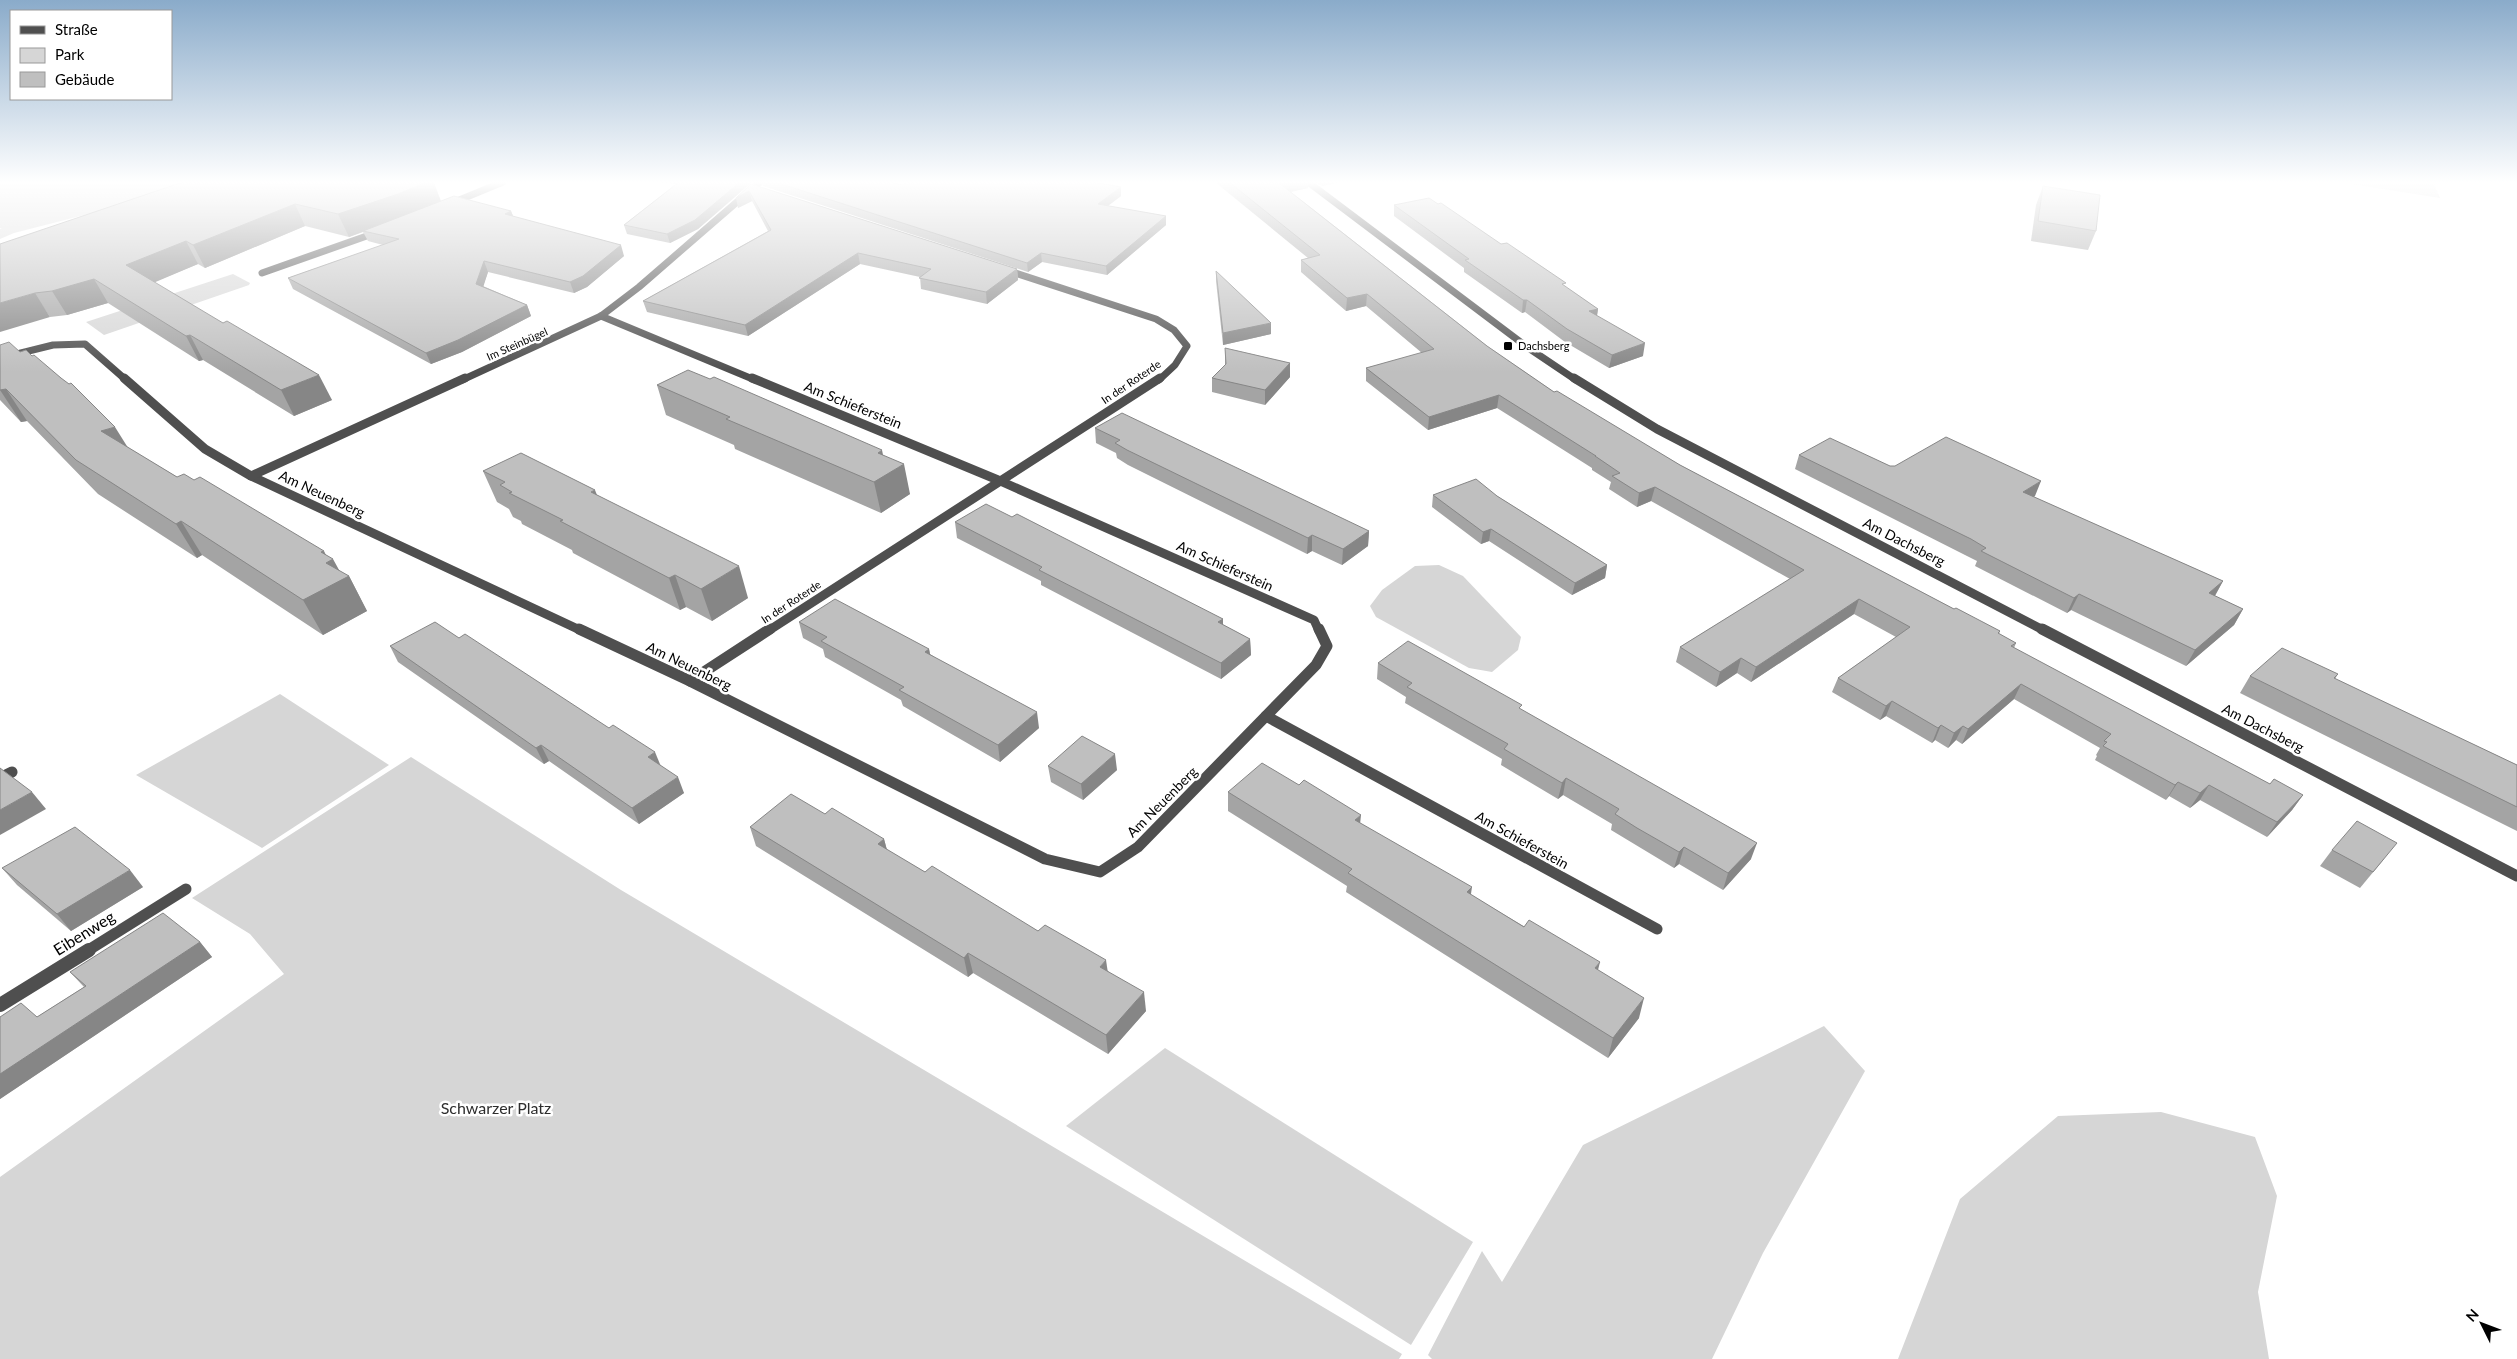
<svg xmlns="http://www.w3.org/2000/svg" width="2517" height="1359" viewBox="0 0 2517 1359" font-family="Lato,sans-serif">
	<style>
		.green { fill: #d6d6d6 }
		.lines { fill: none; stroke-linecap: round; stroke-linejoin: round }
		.minor-far3 { stroke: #4f4f4f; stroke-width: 7 }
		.minor-far2 { stroke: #4f4f4f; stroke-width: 9 }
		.minor-far1 { stroke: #4f4f4f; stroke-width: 11 }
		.minor { stroke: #4f4f4f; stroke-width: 14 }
		.wall { fill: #a4a4a4 }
		.shaded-wall { fill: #868686 }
		.building { fill: #bfbfbf; stroke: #868686 }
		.poi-dot { fill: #000; stroke: #fff; stroke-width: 2 }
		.labels { text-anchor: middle; stroke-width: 5; stroke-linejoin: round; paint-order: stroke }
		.far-street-label { font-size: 11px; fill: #000; stroke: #fff }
		.far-poi-label { font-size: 11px; fill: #000; stroke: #fff; text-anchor: start }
		.street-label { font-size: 14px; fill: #000; stroke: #fff }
		.near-street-label { font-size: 16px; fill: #000; stroke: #fff }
		.near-park-label { font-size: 16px; fill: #2d2d2d; stroke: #fff }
	</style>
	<rect width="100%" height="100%" fill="#fff"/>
	<!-- green -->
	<g class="green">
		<path d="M0,182h213l-199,51 -14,6v-10h2l-2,-1z"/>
		<path d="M2339,182h94l7,16z"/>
		<path d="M233,274l17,9 -1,2 -145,50 -18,-13z"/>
		<path d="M1439,565l24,11 58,61 -3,13 -26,22 -23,-4 -93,-51 -6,-11 12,-16 33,-24z"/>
		<path d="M280,694l109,71 -127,83 -126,-73z"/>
		<path d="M411,757l210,133 781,464 -3,5h-1399v-182l284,-203 -34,-40 -58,-36z"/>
		<path d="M1824,1026l41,45 -102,182 -51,106h-280l-4,-4 54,-104 20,31 81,-137z"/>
		<path d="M1165,1048l308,194 -62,103 -345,-219z"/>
		<path d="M2161,1112l94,25 22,59 -19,96 11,67h-371l62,-160 98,-83z"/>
	</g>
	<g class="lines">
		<!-- minor-far3 -->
		<g class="minor-far3">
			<path d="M1308,182l219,165 49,33"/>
			<path d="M452,203l51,-21"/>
			<path d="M1006,270l150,49 18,11 13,16 -12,19 -16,15"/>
			<path d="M262,273l116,-41"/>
			<path d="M601,316l154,64"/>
			<path d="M0,358l53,-13 32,-1 41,36"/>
			<path d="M462,380l139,-64 38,-29 121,-105"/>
		</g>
		<!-- minor-far2 -->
		<g class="minor-far2">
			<path d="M124,378l81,71 46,27 331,155"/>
			<path d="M752,378l246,102 316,140 5,11"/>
			<path d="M1574,378l83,51 388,202"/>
			<path d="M251,476l214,-98"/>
			<path d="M768,631l392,-253"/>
		</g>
		<!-- minor-far1 -->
		<g class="minor-far1">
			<path d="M579,629l111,52 355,178 55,13 38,-25 128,-131"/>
			<path d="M1319,629l8,17 -11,19 -50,51 391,213"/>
			<path d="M2042,629l475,247"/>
			<path d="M690,681l80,-52"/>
			<path d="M0,778l12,-6"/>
			<path d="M87,951l99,-62"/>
		</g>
		<!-- minor -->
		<path class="minor" d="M0,1005l89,-55"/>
	</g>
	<!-- wall -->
	<g class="wall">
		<path d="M650,182h102l-54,47 -28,14 -43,-9 -3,-9 52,-41z"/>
		<path d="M762,182h128l13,3 201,-2 -1,1 18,3v9l-13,10 58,10v9l-59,50 -65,-13 -14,10 -265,-86z"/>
		<path d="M1215,182h93v6l-17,4 196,154 67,46 126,73 274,144 46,22 -1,3 17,9 -2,5 256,136 33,11 -11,15 -25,27 -67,-37 -10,8 -21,-12 -3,4 -71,-40 2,-4 -1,-1 4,-7 -86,-49 -52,45 -6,-4 -8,8 -13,-8 -3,3 -46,-27 -6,4 -48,-28 6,-14 58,-41 -42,-23 -103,68 -14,-9 -21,14 -40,-25 4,-15 110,-68 -139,-78 -14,6 -28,-18 2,-7 -19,-12v-2l-95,-60 -69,22 -62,-49v-13l56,-15 -56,-47 -20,5 -45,-39v-12l7,-2z"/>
		<path d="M1315,182h26l-19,4z"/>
		<path d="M434,183l7,18 70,10 2,5 111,40 -37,31 -13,6 -86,-21 -5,14 44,19 4,11 -69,36 -31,12 -138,-75 -5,-11 95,-33 -15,-4 -5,-9 -14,5 -44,-11 -100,42 -7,-4 -44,18 178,118 -38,16 -91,-56 -4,1 -91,-58 -41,12 -17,2 -50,-73z"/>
		<path d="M751,184l266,85 1,11 -31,24 -66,-15 -1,-12 -60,-13 -112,72 -101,-24 -4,-11 125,-70 -16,-30 -14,7z"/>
		<path d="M2043,186l53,45 -8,19 -57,-9 5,-36z"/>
		<path d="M1394,205l107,39 97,65 -1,7 46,40 -34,12 -44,-26 -40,-30 -3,1 -58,-41v-4l-70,-52z"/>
		<path d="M1216,271l55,63 -48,11 -7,-64z"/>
		<path d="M0,345l20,7 107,95 50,30 148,78 14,16 10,5 18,35 -44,24 -121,-80 -5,3 -99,-64 -71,-73 -6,1 -21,-22z"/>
		<path d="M1225,348l65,15v14l-25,28 -53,-13v-14l13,-13z"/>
		<path d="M657,385l226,70 27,39 -29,19 -146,-64 -1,-4 -68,-30z"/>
		<path d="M1095,428l274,103 -1,15 -26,19 -30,-14 -5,3 -179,-89 -11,-7 -1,-5 -20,-10z"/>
		<path d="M1799,455l91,11 145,30 -2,1 190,84 -8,15 28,13 -9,16 -48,41 -115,-56 -4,3 -92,-47 2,-5 -12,-6 -170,-86z"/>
		<path d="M483,471l114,24 151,103 -36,23 -26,-14 -6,3 -107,-57 -1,-3 -50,-26 -1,-3 -8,-4 -4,-8 -12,-7z"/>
		<path d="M1433,495l64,1 110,69 -2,13 -33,17 -83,-54 -8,3 -49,-37z"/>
		<path d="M955,522l268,97v6l27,14 1,16 -30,24 -180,-94v-4l-84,-43z"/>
		<path d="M799,622l130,27 1,5 109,74 -39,34 -97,-56 -2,-6 -76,-43 -2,-8 -20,-11z"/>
		<path d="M459,638l201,127 24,28 -45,31 -90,-63 -5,3 -146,-102 -8,-16z"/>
		<path d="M1378,663l143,47 230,149 -28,31 -44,-26 -5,4 -63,-38 1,-6 -49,-29 -5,4 -57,-34 1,-6 -97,-56 1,-6 -29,-18z"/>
		<path d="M2338,674l-3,5 182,86v66l-277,-138 10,-17z"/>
		<path d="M1048,766l69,4 -34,30 -32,-18z"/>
		<path d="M1228,792l132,31 111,72 127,75 41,48 -31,40 -262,-166 1,-6 -119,-75z"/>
		<path d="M825,814l59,25 3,11 38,22 113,59 70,40 38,40 -38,43 -135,-81 -5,4 -212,-131 -6,-19z"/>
		<path d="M2332,850l52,9 -24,29 -40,-22z"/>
		<path d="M2,868l141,19 -72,44 -54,-46z"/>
		<path d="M200,942l12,15 -212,142v-82h37l47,-30 -14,-15z"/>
	</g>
	<!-- shaded-wall -->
	<g class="shaded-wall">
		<path d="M401,182h34l-1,1 7,19 -92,35 -11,-23z"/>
		<path d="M740,182h12l-54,47 -28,14 -3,-9z"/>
		<path d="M1281,182h27v6l-29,6v-11z"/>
		<path d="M1322,182h19l-19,4z"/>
		<path d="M1121,187v9l-23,17v-9z"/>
		<path d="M749,191l3,10 -14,7 -2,-10z"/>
		<path d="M295,204l10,22 -100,42 -12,-23z"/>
		<path d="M511,211l4,10 -10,-7z"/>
		<path d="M1166,216v9l-59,50 -1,-9z"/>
		<path d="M186,241l12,23 -59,25 -13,-24z"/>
		<path d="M621,245l3,11 -37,31 -13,6 -4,-11z"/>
		<path d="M858,253l2,11 -112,72 -3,-11z"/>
		<path d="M1041,253l1,9 -14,10 -1,-9z"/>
		<path d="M484,261l4,11 -7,22 -5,-10z"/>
		<path d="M1017,269l1,11 -31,24 -1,-12z"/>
		<path d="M94,279l14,24 -41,12 -15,-24z"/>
		<path d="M35,293l15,24 -50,15v-29z"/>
		<path d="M1367,294l-1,12 -20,5 1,-13z"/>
		<path d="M1523,300h4l-2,12 -3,1z"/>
		<path d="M527,305l4,11 -69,36 -31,12 -5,-11z"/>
		<path d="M1598,309l-2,12 -7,-10z"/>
		<path d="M1271,323v11l-48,11v-12z"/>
		<path d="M190,335l13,25 -4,1 -13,-25z"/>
		<path d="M1645,343l-2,13 -34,12 3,-13z"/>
		<path d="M1290,363v14l-25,28v-15z"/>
		<path d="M319,375l13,25 -38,16 -13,-26z"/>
		<path d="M6,389l21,32 -6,1 -21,-32z"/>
		<path d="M1499,395l-2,13 -69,22 1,-13z"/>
		<path d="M115,427l20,32 -34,-28z"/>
		<path d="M882,450l5,24 17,-10 6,30 -29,19 -7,-31 4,-29z"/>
		<path d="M2041,481l-6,15 -18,11 6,-15z"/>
		<path d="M1655,487l-4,14 -14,6 2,-14z"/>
		<path d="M595,490l12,31 -16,-29z"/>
		<path d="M181,521l21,34 -5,3 -21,-34z"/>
		<path d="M1491,529l-2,12 -8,3 2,-12z"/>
		<path d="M1369,531l-1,15 -26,19 1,-16z"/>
		<path d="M1312,535v16l-5,3 1,-16z"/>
		<path d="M324,551l5,10 4,-2 11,20 5,-3 18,35 -44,24 -20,-35 18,-48z"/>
		<path d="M1607,565l-2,13 -33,17 3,-12z"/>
		<path d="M739,566l9,32 -36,23 -11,-32z"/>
		<path d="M675,575l11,32 -6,3 -11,-32z"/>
		<path d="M2223,581l-9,16 -5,-4z"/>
		<path d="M2079,594l-8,16 -4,3 7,-15z"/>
		<path d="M1859,599l-5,15 -103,68 5,-15z"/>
		<path d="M2243,609l-9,16 -48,41 9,-16z"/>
		<path d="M1223,619v16l-5,-13z"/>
		<path d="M1250,639l1,16 -30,24v-16z"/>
		<path d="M929,649l3,16 -7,-13z"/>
		<path d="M1741,658l-4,15 -21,14 4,-15z"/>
		<path d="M2021,684l-7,15 -52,45 6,-15z"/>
		<path d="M1892,701l-6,15 -6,4 6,-14z"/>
		<path d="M1037,712l2,16 -39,34 -2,-17z"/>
		<path d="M1941,725l-6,15 -3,3 6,-15z"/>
		<path d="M1963,726l-7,14 -8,8 6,-15z"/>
		<path d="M541,745l8,16 -5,3 -8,-16z"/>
		<path d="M655,752l7,17 -14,-12z"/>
		<path d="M1115,754l2,16 -34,30 -2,-16z"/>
		<path d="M678,777l6,16 -45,31 -7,-16z"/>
		<path d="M1566,778l-3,17 -5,4 4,-16z"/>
		<path d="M2178,782l-9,14 -3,4 9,-15z"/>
		<path d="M2209,785l-9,15 -10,8 10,-15z"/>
		<path d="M32,792l14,17 -46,26v-25z"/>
		<path d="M2303,795l-11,15 -25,27 10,-15z"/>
		<path d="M1361,815l-2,19 -4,-14z"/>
		<path d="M884,839l5,19 -11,-14z"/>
		<path d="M1757,843l-6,16 -28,31 5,-17z"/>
		<path d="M1684,847l-5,17 -5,4 5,-16z"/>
		<path d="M130,870l13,17 -72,44 -14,-17z"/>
		<path d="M1472,887l-3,20 -2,-15z"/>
		<path d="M200,942l12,15 -212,142v-25z"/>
		<path d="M968,953l5,20 -5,4 -4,-19z"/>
		<path d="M1106,960l3,20 -9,-13z"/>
		<path d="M1600,962l-5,20v-14z"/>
		<path d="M1144,992l2,19 -38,43 -2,-19z"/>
		<path d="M1644,998l-5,20 -31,40 5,-20z"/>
	</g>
	<!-- building -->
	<g class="building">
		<path d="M183,182h244l-29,12 -60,20 -43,-10 -102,41 -7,-4 -60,24 97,58 4,-2 92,54 -38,15 -91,-55 -4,1 -92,-57 -42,12 -17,2 -35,10v-59z"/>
		<path d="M679,182h61l-45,38 -28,14 -43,-9z"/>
		<path d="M775,182h115l13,3 4,-3h187l27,5 -23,17 68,12 -60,50 -65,-13 -14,10z"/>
		<path d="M1229,182h52l-2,1 208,163 67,46 3,-1 123,74 274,144 2,-1 44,23 -2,2 18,10 -5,3 259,138 4,-5 29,16 -26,27 -68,-37 -9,8 -22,-11 -3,3 -72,-39 4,-4 -3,-1 7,-7 -90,-50 -53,45 -5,-3 -9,7 -13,-8 -3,3 -46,-27 -6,5 -48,-28 72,-51 -51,-28 -103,68 -15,-9 -21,14 -40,-25 124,-77 -149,-83 -16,6 -27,-17 8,-3 -25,-17h1l-97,-61 -70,22 -63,-49 68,-19 -67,-55 -20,4 -46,-38 19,-5z"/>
		<path d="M751,184l266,85 -31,23 -67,-14 12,-9 -73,-16 -113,72 -102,-24 128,-71 -22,-39 -13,7z"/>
		<path d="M2043,186l57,9 -4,36 -58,-10z"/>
		<path d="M454,196l57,15 -6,3 116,31 -38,31 -13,6 -86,-21 -8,23 51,21 -69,35 -32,13 -138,-75 111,-39 -36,-8z"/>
		<path d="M1429,198l9,6 3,-1 60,41 6,-1 59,40 -4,1 36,25 -9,2 56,32 -33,12 -45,-26 -40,-29h-4l-58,-40 4,-1 -75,-54z"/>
		<path d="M1216,271l55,52 -48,10z"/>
		<path d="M9,342l11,10 6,-2 6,6 2,-1 27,23 8,6 2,-1 44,44 -14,4 76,46 7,-3 10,6 6,-3 124,74 -3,1 12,7 -7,4 23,13 -46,24 -122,-79 -5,3 -100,-64 -70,-71 -6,1v-45z"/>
		<path d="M1225,348l65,15 -25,27 -53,-12 14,-14z"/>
		<path d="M688,370l22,9 4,-2 168,73 -4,3 26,11 -30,18 -148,-63 4,-2 -73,-32z"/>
		<path d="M1122,413l247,118 -26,18 -31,-14 -4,3 -181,-88 -12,-7 5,-3 -25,-12z"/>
		<path d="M1946,437l95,44 -18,11 200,89 -14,12 34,16 -48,41 -116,-56 -5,4 -93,-47 5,-3 -15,-9 -172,-84 31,-17 60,28h5z"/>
		<path d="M521,453l74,37 -4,2 148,74 -38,23 -26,-14 -6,3 -109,-57 3,-1 -54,-27 3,-1 -12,-7 5,-3 -22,-11z"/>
		<path d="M1476,479l21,17 110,69 -32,18 -84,-54 -8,3 -50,-37z"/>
		<path d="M986,504l26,13 5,-3 206,105 -5,3 32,17 -29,24 -182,-93 3,-3 -87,-45z"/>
		<path d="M835,599l94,50 -4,3 112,60 -39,33 -99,-55 5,-3 -83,-46 6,-4 -28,-15z"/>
		<path d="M435,622l24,16 6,-4 144,94 4,-3 42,27 -7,5 30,20 -46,31 -91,-63 -5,3 -146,-102z"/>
		<path d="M1408,641l114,64 -3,3 238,135 -29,30 -44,-26 -5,5 -42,-24 -22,-14 4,-5 -53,-31 -4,5 -58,-34 4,-5 -101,-57 5,-4 -34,-20z"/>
		<path d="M2282,648l56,26 -4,4 183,87v42l-267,-131z"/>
		<path d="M1082,736l33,18 -34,30 -33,-18z"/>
		<path d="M1262,763l37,22 5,-5 57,35 -6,5 117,67 -5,5 57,35 5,-7 71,42 -5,6 49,30 -31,40 -265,-165 4,-4 -124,-77z"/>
		<path d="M0,768l32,24 -32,18z"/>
		<path d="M791,794l34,20 7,-6 52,31 -6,5 47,28 7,-6 106,65 7,-6 61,35 -6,7 44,25 -38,43 -138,-82 -4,5 -214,-131z"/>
		<path d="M2357,821l40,22 -24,29 -41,-22z"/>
		<path d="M75,827l55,43 -73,44 -55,-46z"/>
		<path d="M163,913l37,29 -200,132v-57l21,-14 16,14 49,-31 -16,-14z"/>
	</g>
	<!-- sky -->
	<linearGradient id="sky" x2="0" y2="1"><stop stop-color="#8aabca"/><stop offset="0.49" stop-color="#fff"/><stop offset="1" stop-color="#fff" stop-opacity="0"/></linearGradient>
	<rect width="2517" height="372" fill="url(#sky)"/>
	<!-- markers -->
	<rect class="poi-dot" x="1503" y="341" width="10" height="10" rx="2.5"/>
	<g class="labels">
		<!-- far-street labels -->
		<g class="far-street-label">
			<text transform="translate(517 344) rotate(-24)" y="4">Im Steinbügel</text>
			<text transform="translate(1131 382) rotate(-34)" y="4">In der Roterde</text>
			<text transform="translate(791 602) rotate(-33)" y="4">In der Roterde</text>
		</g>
		<!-- far-poi labels -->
		<g class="far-poi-label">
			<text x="1518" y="350">Dachsberg</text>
		</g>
		<!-- street labels -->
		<g class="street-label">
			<text transform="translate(853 405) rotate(22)" y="5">Am Schieferstein</text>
			<text transform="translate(322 494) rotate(25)" y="5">Am Neuenberg</text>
			<text transform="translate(1904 542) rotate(27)" y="5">Am Dachsberg</text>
			<text transform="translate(1225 566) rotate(24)" y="5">Am Schieferstein</text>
			<text transform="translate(689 666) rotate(26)" y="5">Am Neuenberg</text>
			<text transform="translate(2263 728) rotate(27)" y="5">Am Dachsberg</text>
			<text transform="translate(1162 802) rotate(-45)" y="5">Am Neuenberg</text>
			<text transform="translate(1522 840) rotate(29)" y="5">Am Schieferstein</text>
		</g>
		<!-- near-street labels -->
		<g class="near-street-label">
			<text transform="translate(84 933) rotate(-32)" y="6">Eibenweg</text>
		</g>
		<!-- near-park labels -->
		<g class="near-park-label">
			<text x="496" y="1114">Schwarzer Platz</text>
		</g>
	</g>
	<!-- legend -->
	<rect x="10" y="10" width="162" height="90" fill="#ffffff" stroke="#999999"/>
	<rect x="20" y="26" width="25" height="8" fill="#4f4f4f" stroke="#999999"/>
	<text x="55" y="35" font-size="15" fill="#000000">Straße</text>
	<rect x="20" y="48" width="25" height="15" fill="#d6d6d6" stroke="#999999"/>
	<text x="55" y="60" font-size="15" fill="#000000">Park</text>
	<rect x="20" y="72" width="25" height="15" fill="#bfbfbf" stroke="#999999"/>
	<text x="55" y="85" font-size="15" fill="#000000">Gebäude</text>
	<!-- north arrow -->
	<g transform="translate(2482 1324) rotate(312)" stroke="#ffffff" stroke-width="4" paint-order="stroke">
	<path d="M0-4L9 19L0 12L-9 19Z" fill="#000000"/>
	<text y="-8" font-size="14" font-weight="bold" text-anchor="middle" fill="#000000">N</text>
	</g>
</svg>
